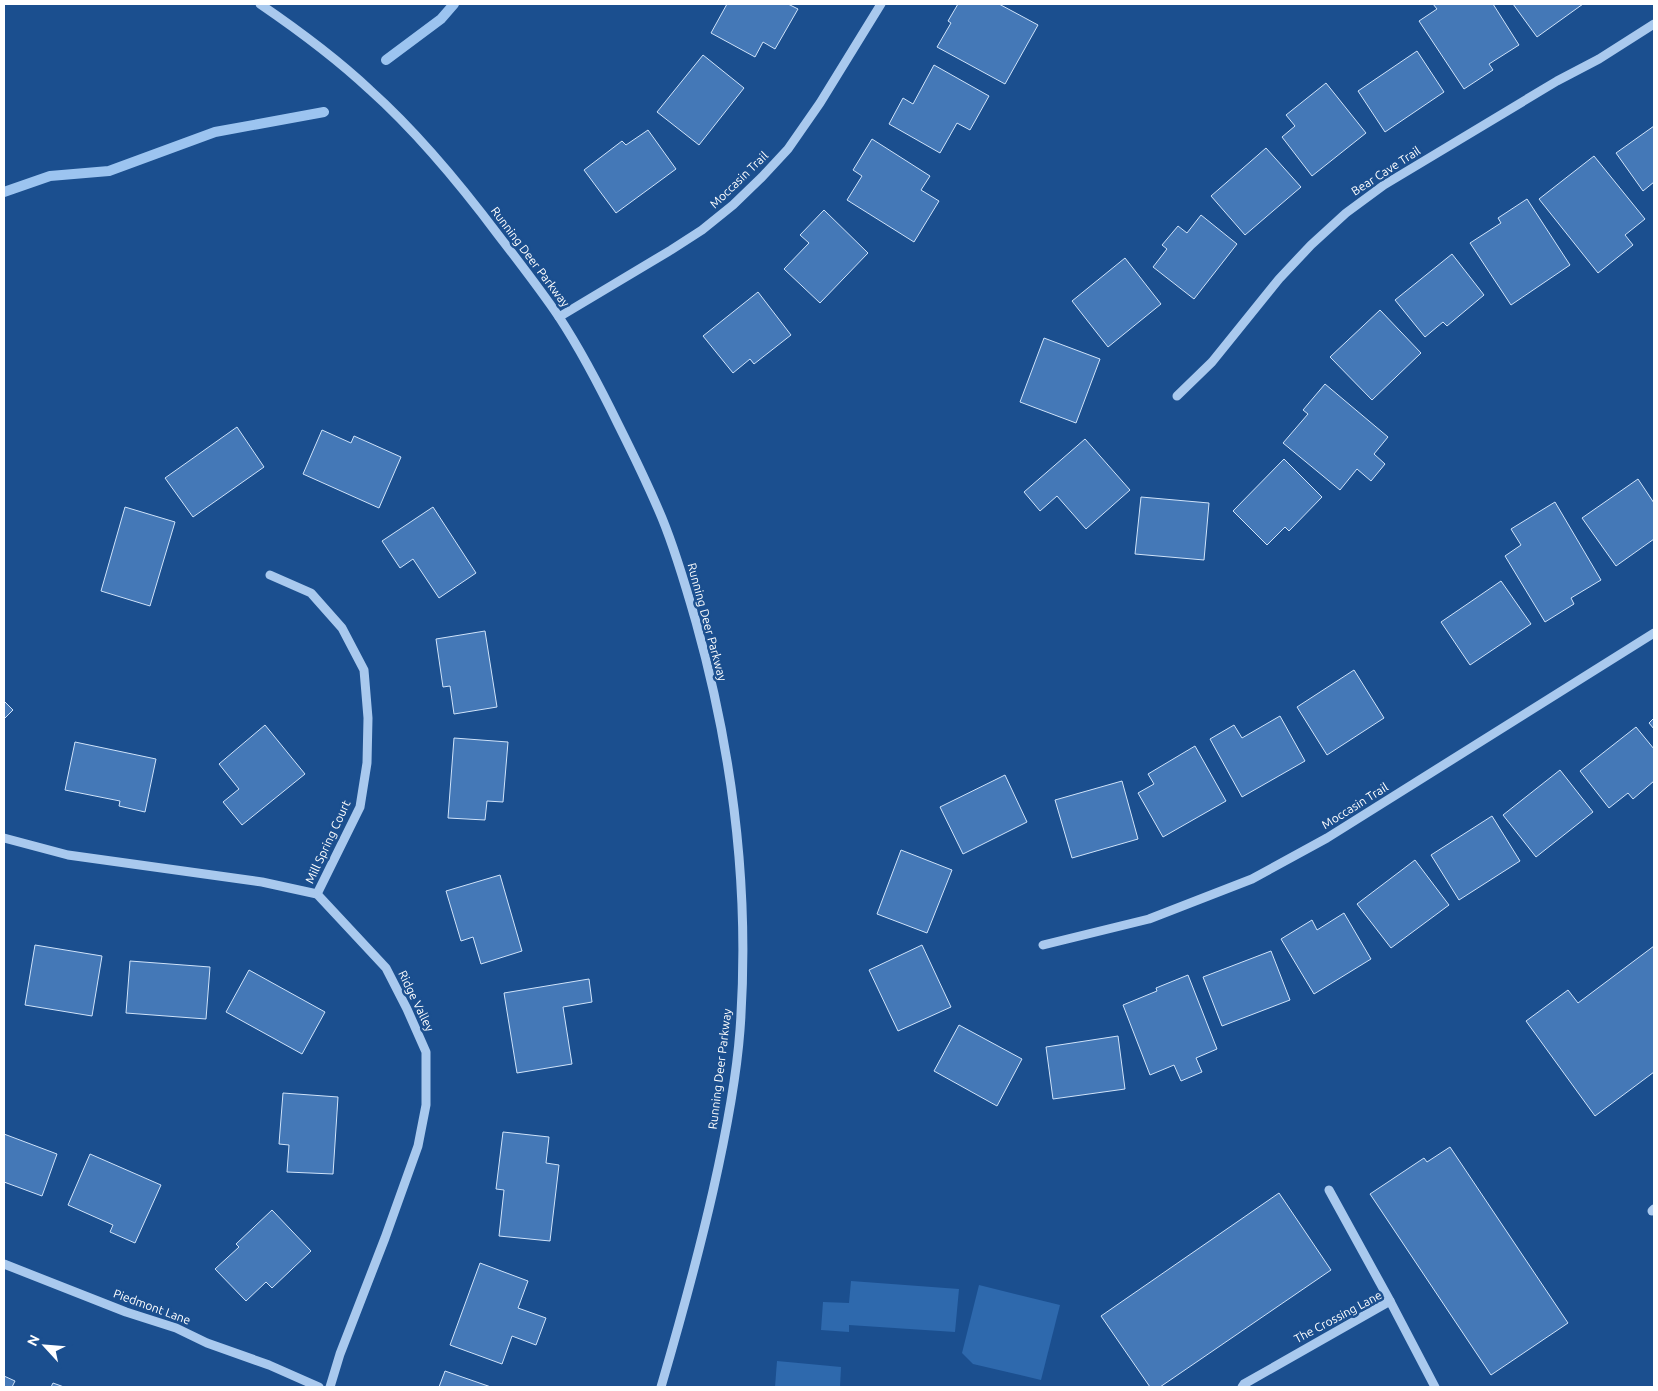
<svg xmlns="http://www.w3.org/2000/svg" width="1658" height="1391" viewBox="0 0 1658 1391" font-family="Ubuntu,sans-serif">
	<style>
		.green { fill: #2e69ad }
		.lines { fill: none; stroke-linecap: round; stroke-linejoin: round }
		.stream { stroke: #9cc4f0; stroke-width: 10 }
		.building { fill: #4478b7; stroke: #cfe3fa }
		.minor { stroke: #a9c9ee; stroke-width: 9 }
		.labels { text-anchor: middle; stroke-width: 5; stroke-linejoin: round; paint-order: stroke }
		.street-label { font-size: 12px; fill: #fff; stroke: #1b4f8f }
	</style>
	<rect width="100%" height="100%" fill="#1b4f8f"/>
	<!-- green -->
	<g class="green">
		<path d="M851,1281l108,8 -4,43 -106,-7v7l-28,-2 2,-28 26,1z"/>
		<path d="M979,1285l81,20 -19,75 -68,-16 -11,-11z"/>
		<path d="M777,1361l64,6 -1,20h-65z"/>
	</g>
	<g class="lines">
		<!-- stream -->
		<g class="stream">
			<path d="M386,60l55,-41 13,-15"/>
			<path d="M4,192l46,-16 59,-5 106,-39 109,-20"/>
		</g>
	</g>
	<!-- building -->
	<g class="building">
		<path d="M727,4h61l10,5 -23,40 -12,-7 -8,15 -44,-24z"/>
		<path d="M958,4h41l39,21 -33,59 -68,-37 14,-24 -3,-2z"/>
		<path d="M1433,4h60l26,41 -30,19 4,6 -29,19 -45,-68 18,-12z"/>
		<path d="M1513,4h70l-46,33z"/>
		<path d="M1417,51l27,41 -59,40 -27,-41z"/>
		<path d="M703,55l41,33 -45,57 -42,-33z"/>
		<path d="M934,65l55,31 -19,34 -13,-7 -17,30 -51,-29 14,-26 10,6z"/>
		<path d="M1326,83l40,50 -54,43 -30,-39 13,-11 -9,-11z"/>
		<path d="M1654,126v56l-11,9 -27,-38z"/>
		<path d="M648,130l28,39 -60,44 -32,-43 38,-29 4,4z"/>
		<path d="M872,139l58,37 -9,14 18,11 -25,41 -67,-42 15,-24 -9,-6z"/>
		<path d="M1266,148l35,39 -56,48 -34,-39z"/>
		<path d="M1594,156l51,63 -20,16 8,10 -35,28 -59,-74z"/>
		<path d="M1527,199l43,66 -59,40 -41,-62 31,-20 -3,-5z"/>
		<path d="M824,210l44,43 -48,50 -36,-34 25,-26 -9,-8z"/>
		<path d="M1201,215l36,29 -43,55 -41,-32 14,-18 -5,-4 16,-19 9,7z"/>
		<path d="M1452,254l32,41 -37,31 -4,-4 -18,15 -30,-37z"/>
		<path d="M1125,258l36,46 -53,43 -36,-46z"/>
		<path d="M758,292l33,43 -37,29 -4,-5 -17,14 -30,-37z"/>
		<path d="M1380,310l41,43 -49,47 -42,-43z"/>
		<path d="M1044,338l56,21 -24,64 -56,-21z"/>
		<path d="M1325,384l63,53 -14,17 11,10 -14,17 -14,-12 -17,21 -57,-47 25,-29 -5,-4z"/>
		<path d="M237,427l27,40 -71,50 -28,-39z"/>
		<path d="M322,430l29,13 3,-7 47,21 -22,51 -76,-34z"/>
		<path d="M1085,439l45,51 -44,39 -29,-33 -17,15 -16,-19z"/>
		<path d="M1284,459l38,38 -33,34 -4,-4 -18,18 -34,-34z"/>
		<path d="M1638,479l16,24v36l-38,27 -34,-48z"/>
		<path d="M1141,497l68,6 -5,57 -69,-6z"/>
		<path d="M1555,502l46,78 -30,18 3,6 -29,18 -40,-66 16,-11 -10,-16z"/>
		<path d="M125,507l50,15 -25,84 -49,-15z"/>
		<path d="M433,507l43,66 -37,25 -26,-39 -13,9 -18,-27z"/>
		<path d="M1501,581l30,43 -61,41 -29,-43z"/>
		<path d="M485,631l12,76 -43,7 -4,-28 -7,1 -7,-48z"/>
		<path d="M1354,670l30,48 -57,37 -30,-48z"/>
		<path d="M4,701l9,9 -9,9z"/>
		<path d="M1280,716l25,45 -63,36 -32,-58 24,-14 8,13z"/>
		<path d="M1654,718v11l-5,-6z"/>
		<path d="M265,725l40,49 -63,51 -19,-23 16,-13 -20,-25z"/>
		<path d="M1636,727l18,22v32l-21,18 -5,-6 -19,15 -29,-37z"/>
		<path d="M454,738l54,4 -5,60 -16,-1 -2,19 -37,-2z"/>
		<path d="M75,742l81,17 -11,53 -26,-6 1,-5 -55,-11z"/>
		<path d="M1195,746l31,55 -63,36 -25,-44 16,-9 -6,-10z"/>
		<path d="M1560,770l33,42 -57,45 -33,-42z"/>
		<path d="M1005,775l22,47 -64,32 -23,-47z"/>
		<path d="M1122,781l16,58 -66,19 -17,-58z"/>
		<path d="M1492,816l28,45 -61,39 -28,-45z"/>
		<path d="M901,850l51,20 -25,63 -50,-19z"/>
		<path d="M1415,860l34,45 -58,43 -34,-44z"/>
		<path d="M500,875l22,76 -41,13 -8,-27 -12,4 -15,-50z"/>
		<path d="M1344,913l27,46 -57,35 -33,-55 31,-19 5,10z"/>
		<path d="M35,945l67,11 -10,60 -67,-11z"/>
		<path d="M922,945l29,62 -53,24 -29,-61z"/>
		<path d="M1654,946v126l-59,44 -69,-95 42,-31 10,13z"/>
		<path d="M1271,951l19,49 -68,26 -19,-49z"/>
		<path d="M130,961l80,6 -4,52 -80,-6z"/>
		<path d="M249,970l76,42 -23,42 -76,-42z"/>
		<path d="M1188,975l29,74 -21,9 6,14 -21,9 -7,-16 -24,10 -27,-70 34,-14 -1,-3z"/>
		<path d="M589,979l3,23 -29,5 9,57 -55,9 -13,-80z"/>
		<path d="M959,1025l63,34 -25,47 -63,-35z"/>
		<path d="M1118,1036l7,53 -72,10 -7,-52z"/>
		<path d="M283,1093l55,4 -5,77 -46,-2 2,-27 -10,-1z"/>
		<path d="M503,1132l46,5 -3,26 13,2 -9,76 -51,-5 5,-46 -8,-1z"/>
		<path d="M4,1134l53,20 -15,42 -38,-14z"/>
		<path d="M1450,1147l118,176 -77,52 -121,-181 54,-36 3,4z"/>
		<path d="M90,1154l71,31 -26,58 -25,-11 3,-7 -45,-20z"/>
		<path d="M1279,1193l52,77 -171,117h-10l-49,-71z"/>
		<path d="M272,1210l39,41 -39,37 -6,-6 -20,19 -31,-32 24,-22 -3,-3z"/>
		<path d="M480,1263l48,18 -10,27 28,10 -10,27 -24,-9 -10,28 -52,-19z"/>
		<path d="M445,1371l46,16h-52z"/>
		<path d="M4,1376l11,5 -3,6h-8z"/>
		<path d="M53,1383l11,4h-13z"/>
	</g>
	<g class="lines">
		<!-- minor -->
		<g class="minor">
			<path d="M260,4c38,26 76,54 110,86 48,43 90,94 129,146 20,26 41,53 60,81 23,35 42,72 60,109 15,30 30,61 43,92 14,34 24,69 34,104 37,132 54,271 44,408 -4,54 -15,108 -27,161 -15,66 -33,131 -52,196"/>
			<path d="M559,317l112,-67 31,-20 31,-25 29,-28 26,-28 32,-46 61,-99"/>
			<path d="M1177,396l35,-34 67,-83 32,-34 35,-32 38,-28 173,-104 42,-22 55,-35"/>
			<path d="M270,575l41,18 31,35 22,42 4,48 -1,45 -7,44 -43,87"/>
			<path d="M4,838l64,17 194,27 55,12 69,74 21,41 19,43v53l-8,41 -33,92 -45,116 -10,33"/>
			<path d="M1043,945l106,-26 103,-40 75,-41 327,-205"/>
			<path d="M1329,1190l61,111"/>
			<path d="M1652,1211l2,-2"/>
			<path d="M4,1264l122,48 50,16 31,15 62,22 50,22"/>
			<path d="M1242,1387l2,-3 146,-83 45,86"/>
		</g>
	</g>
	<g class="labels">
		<!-- street labels -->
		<g class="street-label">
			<text transform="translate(1386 171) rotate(-33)" y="4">Bear Cave Trail</text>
			<text transform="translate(739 180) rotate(-44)" y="4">Moccasin Trail</text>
			<text transform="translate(530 257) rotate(53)" y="4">Running Deer Parkway</text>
			<text transform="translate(707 622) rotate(75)" y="4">Running Deer Parkway</text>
			<text transform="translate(1355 806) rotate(-32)" y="4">Moccasin Trail</text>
			<text transform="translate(328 842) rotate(-65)" y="4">Mill Spring Court</text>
			<text transform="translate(416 1001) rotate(64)" y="4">Ridge Valley</text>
			<text transform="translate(720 1069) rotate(-83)" y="4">Running Deer Parkway</text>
			<text transform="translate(152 1307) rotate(20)" y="4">Piedmont Lane</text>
			<text transform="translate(1338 1317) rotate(-28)" y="4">The Crossing Lane</text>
		</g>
	</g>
	<!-- border -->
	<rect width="1658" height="1391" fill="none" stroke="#ffffff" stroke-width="10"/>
	<!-- north arrow -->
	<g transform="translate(45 1346) rotate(296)" stroke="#1b4f8f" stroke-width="4" paint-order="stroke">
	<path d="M0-4L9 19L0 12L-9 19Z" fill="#ffffff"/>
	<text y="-8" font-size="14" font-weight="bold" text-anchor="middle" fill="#ffffff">N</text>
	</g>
</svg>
